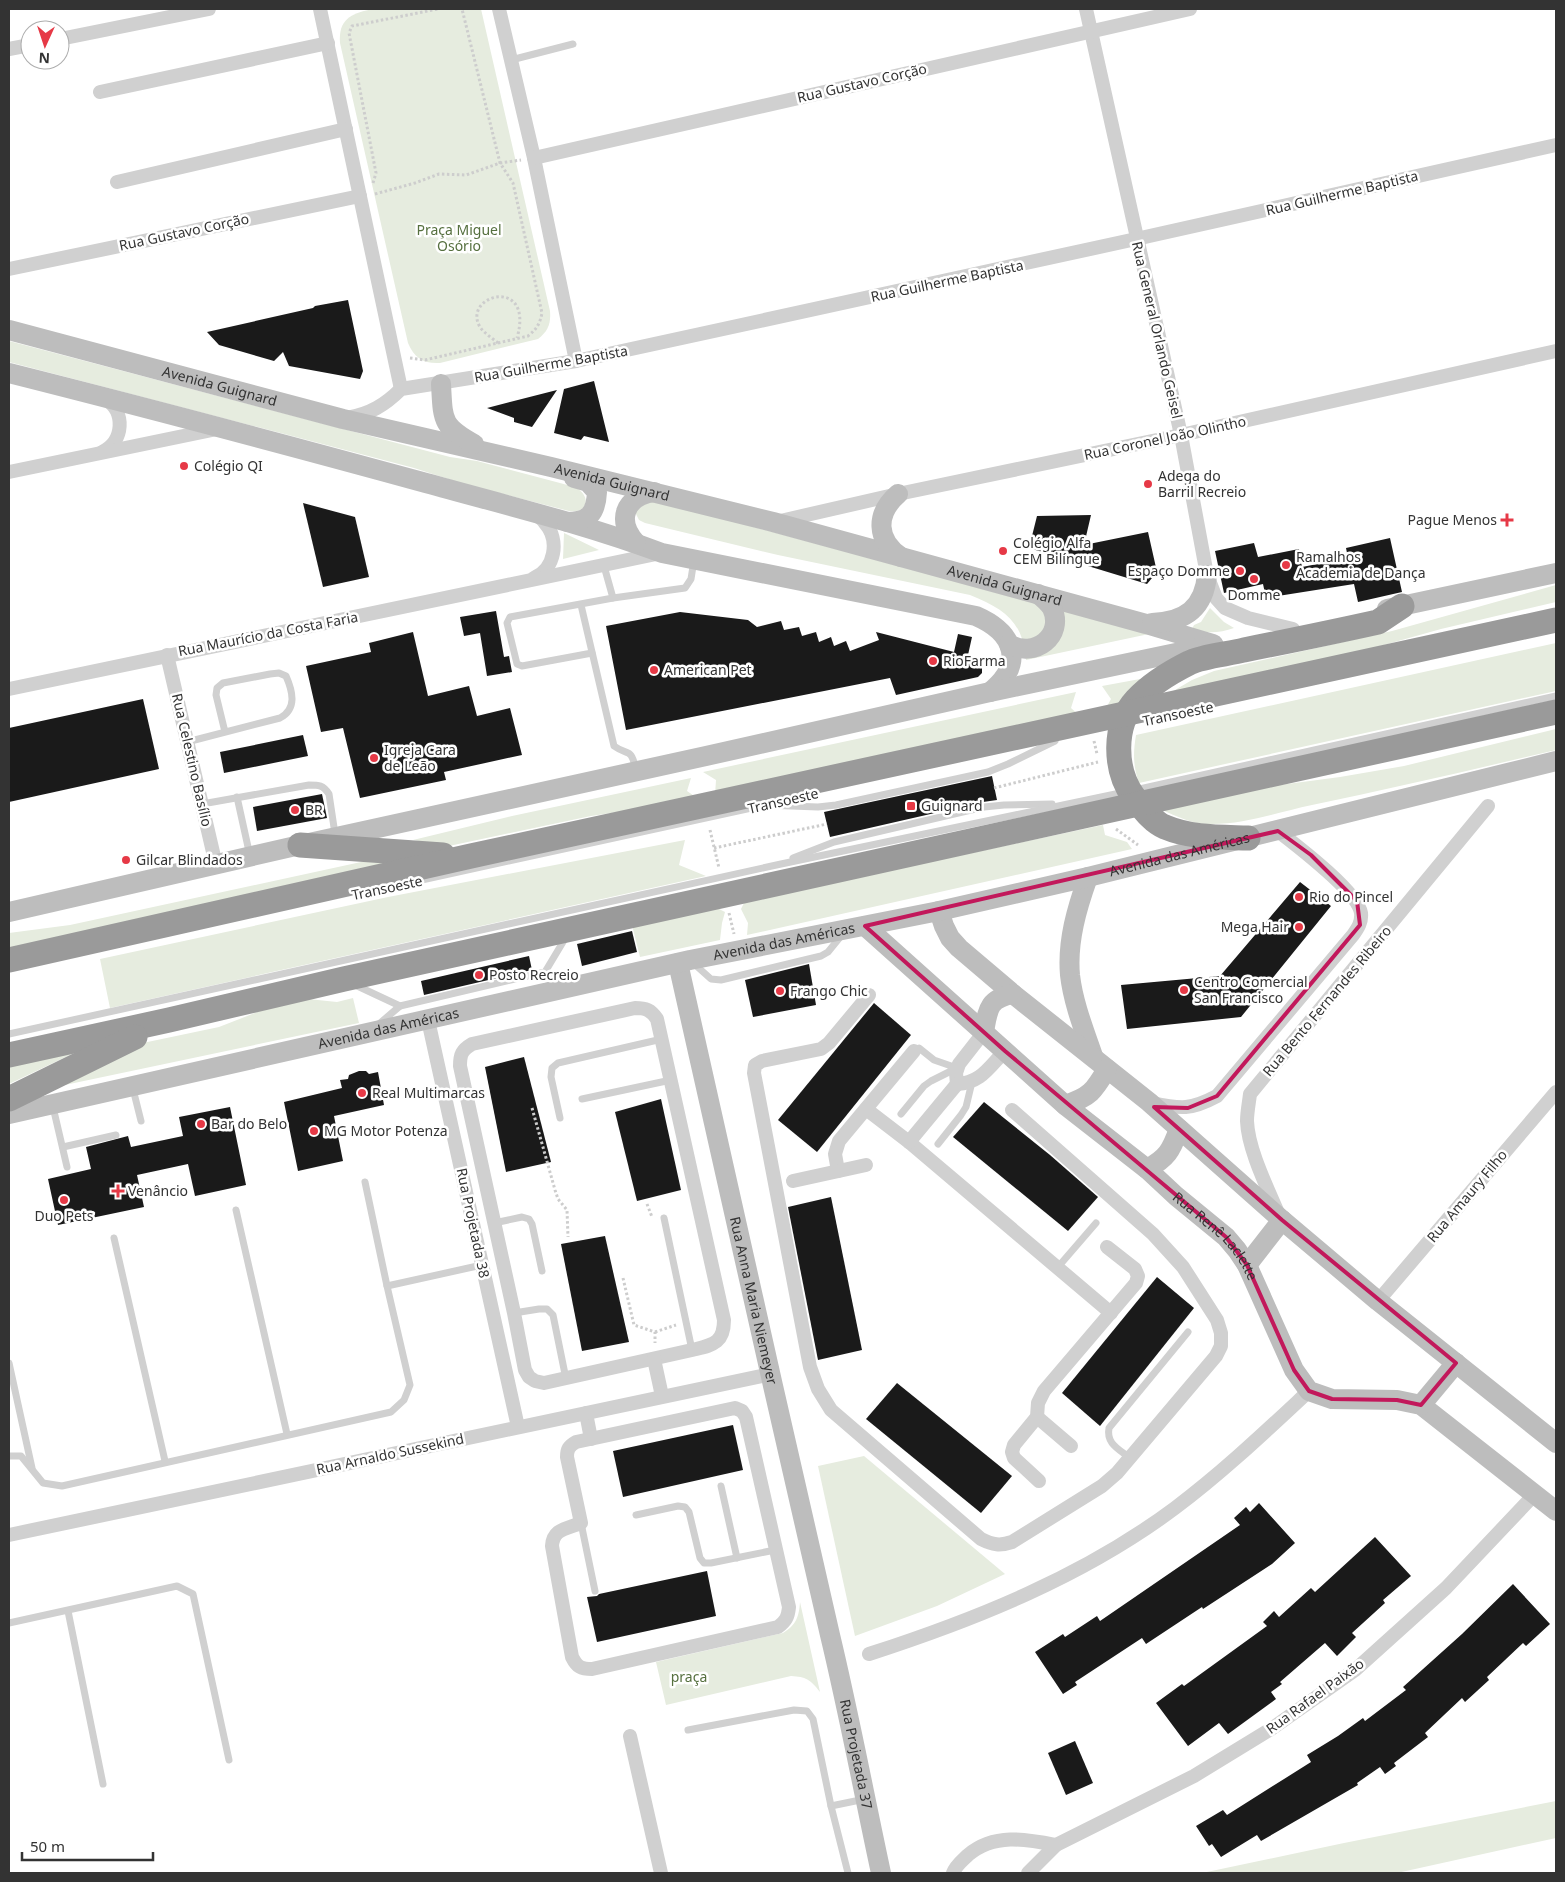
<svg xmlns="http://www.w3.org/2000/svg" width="1565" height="1882" viewBox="0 0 1565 1882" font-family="'Noto Sans',sans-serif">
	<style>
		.green { fill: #e6ecdf }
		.building { fill: #1a1a1a }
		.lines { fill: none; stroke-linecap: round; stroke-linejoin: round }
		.path { stroke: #cdcdcd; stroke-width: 3; stroke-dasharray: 2.5 2.5; stroke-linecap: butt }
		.lane { stroke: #d0d0d0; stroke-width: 7 }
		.street { stroke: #d0d0d0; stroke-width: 14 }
		.secondary { stroke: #bdbdbd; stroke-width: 20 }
		.highway { stroke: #9a9a9a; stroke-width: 25 }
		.marked { fill: none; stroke: #c2185b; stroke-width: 4; stroke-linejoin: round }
		.poi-dot { fill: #e63946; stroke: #fff; stroke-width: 2 }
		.labels { text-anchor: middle; stroke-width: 5; stroke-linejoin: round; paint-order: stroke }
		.street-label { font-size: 14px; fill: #333; stroke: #fff }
		.park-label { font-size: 14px; fill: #56703f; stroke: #fff }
		.poi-label { font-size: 14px; fill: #333; stroke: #fff; text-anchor: start }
	</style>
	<rect width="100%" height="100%" fill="#fff"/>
	<!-- green -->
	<g class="green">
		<path d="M373,9h108l69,302c1,13 -2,20 -12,28l-98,24c-16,1 -26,-5 -32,-20l-68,-300c-2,-25 13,-30 33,-34z"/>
		<path d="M9,341l441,116 27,4 98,26c17,9 13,27 -6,24l-105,-27 -50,-16 -405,-106z"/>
		<path d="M651,499l498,135 -123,26c-3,-39 -22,-51 -56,-65l-192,-40 -133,-32 -6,-3 -4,-8z"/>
		<path d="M564,533l35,17 -36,9z"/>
		<path d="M1556,585v17l-115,27 -107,30 -176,41 34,-20 22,-9 178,-40z"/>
		<path d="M1210,608l14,14 10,6c-14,5 -28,6 -42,1l2,-4 7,-3z"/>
		<path d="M1556,643v48l-417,92c-6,-17 -6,-30 -3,-48z"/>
		<path d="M1151,677l-27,31 -20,4 7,-13 -9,-13z"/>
		<path d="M1076,692l-5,16 9,8 -365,79 1,-15 -13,-8z"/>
		<path d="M1556,729v21c-81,19 -162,38 -244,55 -34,7 -68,20 -104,19 -16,0 -32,-8 -46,-14l95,-22 83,-11 64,-11z"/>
		<path d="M691,778l-4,13 13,9 -109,16 -142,30 -36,-6 99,-24z"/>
		<path d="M1103,825l2,10 22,7 5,7 -385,86 1,-12 -7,-14 4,-8z"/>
		<path d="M685,840l-6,25 27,11 -596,132 -10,-49 288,-62z"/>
		<path d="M384,857l37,2 -412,91v-17l61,-8z"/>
		<path d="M717,908l8,4 -3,11 -2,17 -80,17 -8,-32z"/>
		<path d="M353,998l6,25 -318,67 97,-46 81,-17 59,-23 30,-5 29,3z"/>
		<path d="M95,1043l-86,41v-22z"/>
		<path d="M864,1456l141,118 -68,32 -82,30 -37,-170z"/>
		<path d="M800,1602l20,90c-10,-13 -14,-15 -29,-16l-125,29 -10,-43 127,-29c13,-8 16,-16 17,-31z"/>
		<path d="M1556,1801v37l-159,35h-195l142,-30z"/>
	</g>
	<!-- building -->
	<g class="building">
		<path d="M348,300l15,71 -3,8 -71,-13 -6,-14 -9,9 -55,-16 -12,-13 106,-24 2,-2z"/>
		<path d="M594,381l15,61 -25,-6 -3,4 -27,-7 10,-44z"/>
		<path d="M557,390l-25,37 -18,-5v-4l-27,-10z"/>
		<path d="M303,503l52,14 14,60 -46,10z"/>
		<path d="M1091,515l-7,30 64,-13 9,40 -10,12 -118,-36 8,-32z"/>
		<path d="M1390,538l12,54 -44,10 -4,-18 -88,14 -3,-14 -39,9 -9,-42 39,-8 4,14 41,-8 3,18 46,-9 -2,-10z"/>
		<path d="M496,611l8,46 5,-1 3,16 -25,4 -7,-43 -16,3 -4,-19z"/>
		<path d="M680,612l68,8 9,7 24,-6 3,9 15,-3 3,9 14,-4 3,10 12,-5 3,9 12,-5 4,10 29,-11 -3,-8 78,20 4,-18 14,3 -4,18 9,3 5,6v9l-4,4 -82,18 -6,-17 -264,52 -20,-104z"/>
		<path d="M413,632l15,64 41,-10 8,30 33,-8 12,47 -78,17 2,8 -86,18 -17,-70 -22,4 -15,-66 65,-14 -2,-9z"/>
		<path d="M143,699l16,70 -150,33v-74z"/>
		<path d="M303,735l5,21 -84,17 -4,-21z"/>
		<path d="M992,776l5,24 -14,2 -153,35 -6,-25z"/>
		<path d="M322,794l5,24 -70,13 -4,-24z"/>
		<path d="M1300,882l31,24 -90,111 -114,12 -6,-44 99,-9z"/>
		<path d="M632,931l5,21 -55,14 -5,-22z"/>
		<path d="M529,956l3,14 -108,25 -3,-14z"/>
		<path d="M809,964l7,41 -63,12 -8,-37z"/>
		<path d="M874,1003l37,32 -94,117 -39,-32z"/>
		<path d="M524,1057l27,105 -45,10 -21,-105z"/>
		<path d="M359,1071h7l3,3 9,-2 6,33 -50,11 9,45 -45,10 -14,-69 58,-14 -2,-8 8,-1 1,-4z"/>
		<path d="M661,1099l20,91 -44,11 -22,-89z"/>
		<path d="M984,1102l66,53 48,42 -30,34 -115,-94z"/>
		<path d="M230,1107l16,78 -51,11 -7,-32 -51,11 7,32 -86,18 -10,-46 43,-10 -5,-22 42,-11 3,11 52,-11 -4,-19z"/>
		<path d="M831,1197l31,153 -44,10 -30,-153z"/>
		<path d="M605,1236l24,106 -47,9 -21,-107z"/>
		<path d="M1157,1277l37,31 -94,118 -38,-33z"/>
		<path d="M897,1383l115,93 -31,37 -115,-94z"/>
		<path d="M733,1425l10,45 -120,27 -10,-46z"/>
		<path d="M1259,1503l36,40 -23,21 -69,45 -1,-2 -56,37 -4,-6 -67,44 2,3 -14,9 -28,-42 28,-18 2,3 32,-21 3,5 140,-96 -6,-7 12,-11 4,5z"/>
		<path d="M1375,1537l36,39 -28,24 2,3 -33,30 4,4 -19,19 -12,-13 -45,39 2,2 -11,8 5,7 -48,35 -9,-11 -31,23 -32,-43 26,-19 2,2 83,-60 -4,-4 11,-11 5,6 32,-29 4,4z"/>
		<path d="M707,1571l9,45 -119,26 -10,-45 10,-1 2,-2z"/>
		<path d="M1513,1584l37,40 -24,22 -3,-3 -36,34 2,3 -24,22 -3,-4 -37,35 3,4 -34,26 2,3 -11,8 -5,-7 -23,16 1,2 -97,56 -4,-6 -36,22 -9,-13 -3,2 -13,-20 27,-16 4,5 84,-53 -4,-7 31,-19 25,-18 2,3 41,-31 -3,-3 59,-53z"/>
		<path d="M1075,1741l18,42 -27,12 -18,-42z"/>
	</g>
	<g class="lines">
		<!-- path -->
		<g class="path">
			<path d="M373,183l3,-10 -27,-140 3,-7 86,-17"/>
			<path d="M375,194l40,-11 24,-9 27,1 34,-12 21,-3"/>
			<path d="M498,343c-6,-5 -14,-10 -18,-16 -19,-32 55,-52 37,11"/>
			<path d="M410,358l15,2 103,-24c9,-7 12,-13 14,-23l-29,-130 -13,-20 -38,-154"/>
			<path d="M1094,741l3,13"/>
			<path d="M994,788l104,-26"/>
			<path d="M1116,829l22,16"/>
			<path d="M710,830l9,38"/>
			<path d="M714,848l113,-24"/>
			<path d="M729,913l5,21"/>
			<path d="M532,1108l23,82 3,9 9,11 1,27"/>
			<path d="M647,1204l5,13"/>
			<path d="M623,1278l11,47 21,7v11"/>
			<path d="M655,1332l21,-7"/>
		</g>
		<!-- lane -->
		<g class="lane">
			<path d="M511,60l62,-16"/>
			<path d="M604,566l9,32"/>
			<path d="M581,605l33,141c15,11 16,0 22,23"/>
			<path d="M592,653l-70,13 -5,-2 -10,-41 3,-6 103,-19 72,-10 6,-9 3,-19"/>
			<path d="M187,742l93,-24c17,-9 13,-26 6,-42l-7,-3 -9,1 -47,9 -6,5 -1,7 9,37"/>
			<path d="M1135,790l421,-94"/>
			<path d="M237,797l13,59"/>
			<path d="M202,804l107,-19c10,0 14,0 20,9l6,40"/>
			<path d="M764,805l54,2 18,-2 152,-33 20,-8 47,-23"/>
			<path d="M793,858l41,-16 150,-35 20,-2 48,-1"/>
			<path d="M358,894l398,-87"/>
			<path d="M692,962l19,17 10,1 100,-24 7,-4 13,-16"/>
			<path d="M545,972l26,10"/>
			<path d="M353,984l47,22 145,-34 21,-35"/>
			<path d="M379,1024l21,-18"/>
			<path d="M9,1034l772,-170 344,-72"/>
			<path d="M133,1089l8,32"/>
			<path d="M582,1099l89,-19"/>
			<path d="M53,1107l14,60"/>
			<path d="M901,1114l23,-28 7,-5 26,-13 -23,-8 -15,-12 -5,3"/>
			<path d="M560,1118l-9,-41 1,-9 6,-5 104,-24"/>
			<path d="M938,1144l23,-29 5,-8 6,-25"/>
			<path d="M63,1147l53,-12"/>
			<path d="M365,1182l22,104"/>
			<path d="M236,1210l51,224"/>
			<path d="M664,1218l28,132"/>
			<path d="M494,1223l28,-6 7,2 3,5 10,47"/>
			<path d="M114,1238l51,223"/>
			<path d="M1058,1267l38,-44"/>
			<path d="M514,1313l25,-4h8l6,6 13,64"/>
			<path d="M9,1363l23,105"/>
			<path d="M9,1456h12l22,27 19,3 329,-74 13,-12 6,-15 -23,-99 95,-21"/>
			<path d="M1130,1458c-11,-9 -24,-14 -21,-30l79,-96"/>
			<path d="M721,1486l16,72"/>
			<path d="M636,1515l42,-9 7,1 4,5 11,46 4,5h7l64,-13"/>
			<path d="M581,1523l14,68"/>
			<path d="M68,1611l35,173"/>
			<path d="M9,1623l168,-37 16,8 36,166"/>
			<path d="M688,1730l106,-20 13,1 6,8 18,87 17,67"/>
			<path d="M831,1806l34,-7"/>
		</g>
		<!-- street -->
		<g class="street">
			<path d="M320,9l81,380"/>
			<path d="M499,9l35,149 42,203"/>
			<path d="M1086,9l95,426 26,140 9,23 9,10 23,10 45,11"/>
			<path d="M60,39l149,-30"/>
			<path d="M9,49l21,-4"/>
			<path d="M100,92l228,-49"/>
			<path d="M534,158l656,-149"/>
			<path d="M117,182l229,-53"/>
			<path d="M9,269l351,-73"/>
			<path d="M347,418c23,-4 38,-13 54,-29l175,-28 560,-122 420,-94"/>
			<path d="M102,452c22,-10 24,-41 3,-53"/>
			<path d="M9,472l208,-43"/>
			<path d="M776,522l122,-28 283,-59 375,-84"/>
			<path d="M534,578c21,-9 26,-38 11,-55 -2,-3 -6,-6 -9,-8"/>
			<path d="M167,655l49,210"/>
			<path d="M9,689l652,-136"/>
			<path d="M869,995l-40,48 -8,6 -10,2 -49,10 -7,4 -1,8 56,294 8,22 13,21 150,129c12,6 19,7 31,3l90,-56 15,-13 99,-117 5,-10v-13l-4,-13 -34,-53 -30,-33 -141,-124"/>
			<path d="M635,1008c11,0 16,2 22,11l67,301c0,24 -12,25 -32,30l-148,33 -9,-2 -6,-4 -4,-7 -11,-57 -54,-247c0,-12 2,-16 12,-22z"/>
			<path d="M428,1020l90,407"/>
			<path d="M984,1032l-25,32 -3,9 1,11c24,-1 32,-17 48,-33"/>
			<path d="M1152,1103c29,6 39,7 65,-7l136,-161c5,-7 9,-13 8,-22 -3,-21 -65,-68 -83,-82"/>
			<path d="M866,1109l43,33 202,171"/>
			<path d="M909,1142l48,-58"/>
			<path d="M838,1171l-3,-17 4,-13 75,-90"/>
			<path d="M793,1181l73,-16"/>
			<path d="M1278,1213c-11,-26 -30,-64 -31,-92 0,-9 2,-18 3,-27l238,-288"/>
			<path d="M1378,1301l178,-209"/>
			<path d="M654,1359l8,37"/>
			<path d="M735,1408l7,3 4,6 43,190c-1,10 -3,14 -11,20l-186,42c-11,0 -15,-2 -20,-12l-20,-111c1,-17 14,-17 29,-23l-14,-66c0,-8 2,-11 9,-15z"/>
			<path d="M586,1413l5,26"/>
			<path d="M1037,1417l34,29"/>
			<path d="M1039,1481l-25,-23 -2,-6 2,-7 23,-28 1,-14 6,-12 92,-108 2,-7 -3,-7 -28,-22"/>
			<path d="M9,1535l762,-161"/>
			<path d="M869,1654c108,-35 215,-78 306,-146 48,-36 91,-77 134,-117"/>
			<path d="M630,1736l31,137"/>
			<path d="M953,1873c3,-8 9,-12 15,-18 26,-22 57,-16 88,-10"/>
			<path d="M1028,1873l28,-28 138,-69 77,-47 84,-59 91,-82 89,-94"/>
		</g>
		<!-- secondary -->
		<g class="secondary">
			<path id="s1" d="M9,330l334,89 208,48 222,55 373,102 67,20"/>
			<path d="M9,373c139,35 278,72 417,110 79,22 159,41 236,70l314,63c39,17 49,48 14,76"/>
			<path d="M441,384c2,36 0,42 33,60"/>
			<path d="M898,494c-23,20 -22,46 3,63"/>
			<path d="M567,522c21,0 29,-8 30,-30l-9,-10 -14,-4"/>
			<path d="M636,543c-20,-22 -12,-46 18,-51"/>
			<path d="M1387,609l169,-36"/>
			<path d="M1152,623c33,-1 52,-15 55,-48"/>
			<path d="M1009,644c25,15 56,-8 43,-36 -4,-6 -9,-10 -14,-14"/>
			<path d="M1088,877c-11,31 -21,64 -18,98 3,27 14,55 23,81"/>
			<path d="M939,911l5,15 6,12 9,10 54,46 136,108 133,118 96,81 178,142"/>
			<path d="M9,912l291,-67 406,-89 284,-64 224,-47"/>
			<path id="s2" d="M865,926l200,179 82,64 29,27 50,41 11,13 10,15 47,105 15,21 23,8 65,1 24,5 135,106"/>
			<path id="s3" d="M678,963c49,225 101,448 152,672 19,79 34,159 51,238"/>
			<path d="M984,1032c4,-23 4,-33 29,-38"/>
			<path d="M1065,1105c25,-8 29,-14 42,-36"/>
			<path id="s4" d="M9,1114l681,-154 249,-49 149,-34 468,-116"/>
			<path d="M1147,1169c20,-11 24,-18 32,-40"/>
			<path d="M1247,1265l35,-45"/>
			<path d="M1421,1405l35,-42"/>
		</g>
		<!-- highway -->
		<g class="highway">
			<path d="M1248,838c-28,-1 -57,0 -83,-11 -13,-5 -23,-20 -32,-31 -19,-27 -20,-71 3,-96 14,-15 35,-28 53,-37 13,-7 40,-9 55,-13 45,-9 89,-18 134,-28l24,-16"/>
			<path d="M300,845l143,10"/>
			<path d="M9,960l462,-104 1085,-236"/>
			<path d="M9,1055l160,-35 175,-41 1212,-267"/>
			<path d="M9,1099l126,-62"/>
		</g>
	</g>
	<!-- marked area -->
	<path class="marked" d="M1278,831l33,24 46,46 3,24 -143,171 -29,12 -34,-1 128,113 174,143 -35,42 -24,-5 -65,-1 -23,-8 -15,-21 -47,-105 -21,-28 -221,-186 -140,-125z"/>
	<!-- markers -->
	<g class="poi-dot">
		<circle cx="184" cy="466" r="5"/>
		<circle cx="1148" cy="484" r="5"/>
		<path d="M1504.5 512.5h5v5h5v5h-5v5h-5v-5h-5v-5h5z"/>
		<circle cx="1003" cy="551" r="5"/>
		<circle cx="1286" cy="565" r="5"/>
		<circle cx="1240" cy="571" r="5"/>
		<circle cx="1254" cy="579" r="5"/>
		<circle cx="933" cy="661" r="5"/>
		<circle cx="654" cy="670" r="5"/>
		<circle cx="374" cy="758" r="5"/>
		<rect x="906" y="801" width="10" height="10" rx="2.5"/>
		<circle cx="295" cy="810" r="5"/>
		<circle cx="126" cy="860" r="5"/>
		<circle cx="1299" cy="897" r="5"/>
		<circle cx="1299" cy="927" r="5"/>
		<circle cx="479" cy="975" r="5"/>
		<circle cx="1184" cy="990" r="5"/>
		<circle cx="780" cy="991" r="5"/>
		<circle cx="362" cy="1093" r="5"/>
		<circle cx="201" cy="1124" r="5"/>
		<circle cx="314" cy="1131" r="5"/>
		<path d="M115.5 1183.5h5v5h5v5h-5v5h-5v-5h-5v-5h5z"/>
		<circle cx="64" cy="1200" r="5"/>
	</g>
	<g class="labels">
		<!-- street labels -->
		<g class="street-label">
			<text transform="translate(862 83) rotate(-13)" y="5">Rua Gustavo Corção</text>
			<text transform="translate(1342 193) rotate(-13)" y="5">Rua Guilherme Baptista</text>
			<text transform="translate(184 232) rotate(-12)" y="5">Rua Gustavo Corção</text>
			<text transform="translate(947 281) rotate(-12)" y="5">Rua Guilherme Baptista</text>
			<text transform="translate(1157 330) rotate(77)" y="5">Rua General Orlando Geisel</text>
			<text transform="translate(551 364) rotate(-10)" y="5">Rua Guilherme Baptista</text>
			<text dy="5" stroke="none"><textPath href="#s1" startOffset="218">Avenida Guignard</textPath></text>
			<text transform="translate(1165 438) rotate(-12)" y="5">Rua Coronel João Olintho</text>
			<text dy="5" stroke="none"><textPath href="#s1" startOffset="622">Avenida Guignard</textPath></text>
			<text dy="5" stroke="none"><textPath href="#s1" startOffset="1028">Avenida Guignard</textPath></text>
			<text transform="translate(268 634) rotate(-11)" y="5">Rua Maurício da Costa Faria</text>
			<text transform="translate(1178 714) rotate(-12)" y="5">Transoeste</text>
			<text transform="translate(192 760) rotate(77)" y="5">Rua Celestino Basílio</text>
			<text transform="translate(783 801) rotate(-13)" y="5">Transoeste</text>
			<text dy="5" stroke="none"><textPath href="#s4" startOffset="1199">Avenida das Américas</textPath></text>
			<text transform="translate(387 888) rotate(-12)" y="5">Transoeste</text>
			<text dy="5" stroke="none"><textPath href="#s4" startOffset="794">Avenida das Américas</textPath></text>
			<text transform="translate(1327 1001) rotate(-50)" y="5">Rua Bento Fernandes Ribeiro</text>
			<text dy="5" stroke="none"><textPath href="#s4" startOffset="389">Avenida das Américas</textPath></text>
			<text transform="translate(1467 1196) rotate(-50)" y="5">Rua Amaury Filho</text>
			<text transform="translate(473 1223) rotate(78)" y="5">Rua Projetada 38</text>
			<text dy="5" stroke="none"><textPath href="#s2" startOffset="469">Rua Renê Laclette</textPath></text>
			<text dy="5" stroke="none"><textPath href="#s3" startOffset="346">Rua Anna Maria Niemeyer</textPath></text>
			<text transform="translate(390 1454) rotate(-12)" y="5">Rua Arnaldo Sussekind</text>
			<text transform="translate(1315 1696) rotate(-36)" y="5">Rua Rafael Paixão</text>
			<text dy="5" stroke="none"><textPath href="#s3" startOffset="811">Rua Projetada 37</textPath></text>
		</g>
		<!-- park labels -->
		<g class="park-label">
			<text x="459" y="235">Praça Miguel<tspan x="459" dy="16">Osório</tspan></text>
			<text x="689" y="1682">praça</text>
		</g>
		<!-- poi labels -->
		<g class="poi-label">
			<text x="194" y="471">Colégio QI</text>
			<text x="1158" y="481">Adega do<tspan x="1158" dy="16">Barril Recreio</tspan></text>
			<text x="1497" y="525" text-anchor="end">Pague Menos</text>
			<text x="1013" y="548">Colégio Alfa<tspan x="1013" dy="16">CEM Bilíngue</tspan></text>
			<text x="1296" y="562">Ramalhos<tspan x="1296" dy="16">Academia de Dança</tspan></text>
			<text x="1230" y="576" text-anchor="end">Espaço Domme</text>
			<text x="1254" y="600" text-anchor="middle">Domme</text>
			<text x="943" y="666">RioFarma</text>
			<text x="664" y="675">American Pet</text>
			<text x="384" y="755">Igreja Cara<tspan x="384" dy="16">de Leão</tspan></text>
			<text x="921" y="811">Guignard</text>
			<text x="305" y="815">BR</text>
			<text x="136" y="865">Gilcar Blindados</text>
			<text x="1309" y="902">Rio do Pincel</text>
			<text x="1289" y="932" text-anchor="end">Mega Hair</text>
			<text x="489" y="980">Posto Recreio</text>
			<text x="1194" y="987">Centro Comercial<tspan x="1194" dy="16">San Francisco</tspan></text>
			<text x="790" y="996">Frango Chic</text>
			<text x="372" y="1098">Real Multimarcas</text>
			<text x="211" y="1129">Bar do Belo</text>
			<text x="324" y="1136">MG Motor Potenza</text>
			<text x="128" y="1196">Venâncio</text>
			<text x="64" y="1221" text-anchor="middle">Duo Pets</text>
		</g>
	</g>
	<!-- border -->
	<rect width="1565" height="1882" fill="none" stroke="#333333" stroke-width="20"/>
	<!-- north arrow -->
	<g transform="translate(45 45) rotate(183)"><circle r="24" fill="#ffffff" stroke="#adadad"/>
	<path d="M0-4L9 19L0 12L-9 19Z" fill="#e63946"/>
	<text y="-8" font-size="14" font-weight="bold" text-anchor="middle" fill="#333333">N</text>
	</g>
	<!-- scale -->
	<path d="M22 1852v8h131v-8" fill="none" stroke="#333333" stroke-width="2.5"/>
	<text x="30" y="1852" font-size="15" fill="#333333" stroke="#ffffff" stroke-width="4" paint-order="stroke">50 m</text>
</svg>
